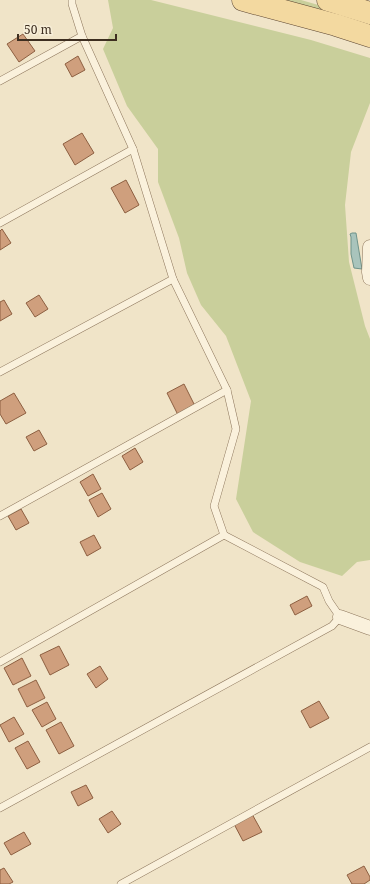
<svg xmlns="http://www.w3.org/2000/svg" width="370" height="884" viewBox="0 0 370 884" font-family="'Noto Serif',serif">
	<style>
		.green { fill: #c9cf9b }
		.water { fill: #a9c4bc; stroke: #6f938a }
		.building { fill: #cf9f7d; stroke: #8d5f41 }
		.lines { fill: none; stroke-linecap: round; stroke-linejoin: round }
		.lane-casing { stroke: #8d765c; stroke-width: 8 }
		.street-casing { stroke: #8d765c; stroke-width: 15 }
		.primary-casing { stroke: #5b4430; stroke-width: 23 }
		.lane { stroke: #faf1dc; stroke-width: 7 }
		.street { stroke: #faf1dc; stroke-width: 14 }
		.primary { stroke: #f3d9a0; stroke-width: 22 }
	</style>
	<rect width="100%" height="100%" fill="#f0e4c8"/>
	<!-- green -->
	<g class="green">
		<path d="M108,0h43l160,40 59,18v45l-19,49 -6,53 4,57 16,64 5,13v221l-13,2 -15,14 -42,-14 -47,-30 -17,-33 15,-98 -25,-65 -25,-31 -14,-32 -8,-35 -21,-56v-33l-31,-43 -24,-57 10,-21z"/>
		<path d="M278,0h23l45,13 24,9v6z"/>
	</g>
	<!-- water -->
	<path class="water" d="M352,233h4l6,36 -8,-1 -3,-14v-17l-1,-3z"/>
	<!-- building -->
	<g class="building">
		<path d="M23,34l12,17 -16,11 -12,-18z"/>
		<path d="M78,56l7,14 -13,7 -7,-13z"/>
		<path d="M82,133l12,20 -19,12 -12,-21z"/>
		<path d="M126,180l13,25 -14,8 -14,-25z"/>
		<path d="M2,229l9,14 -11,7v-19z"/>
		<path d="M39,295l9,14 -13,8 -9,-14z"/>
		<path d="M4,300l8,14 -12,7v-19z"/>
		<path d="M184,384l13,26 -17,9 -13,-26z"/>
		<path d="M14,393l12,20 -20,11 -6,-10v-13z"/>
		<path d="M39,430l8,14 -13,7 -8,-14z"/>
		<path d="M135,448l8,14 -13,8 -8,-14z"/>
		<path d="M93,474l8,15 -13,7 -8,-14z"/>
		<path d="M102,493l9,16 -13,8 -9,-17z"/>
		<path d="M21,509l8,14 -13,7 -8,-14z"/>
		<path d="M94,535l7,13 -14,8 -7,-14z"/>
		<path d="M307,596l5,10 -17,9 -5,-10z"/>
		<path d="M59,646l10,19 -19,10 -10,-20z"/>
		<path d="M22,658l9,18 -18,9 -9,-17z"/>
		<path d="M100,666l8,13 -12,9 -9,-14z"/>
		<path d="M36,680l9,18 -18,9 -9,-18z"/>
		<path d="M319,701l10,17 -19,10 -9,-17z"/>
		<path d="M47,702l9,17 -14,8 -10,-17z"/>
		<path d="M14,717l10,17 -15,8 -9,-17z"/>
		<path d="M61,722l13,24 -15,8 -13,-24z"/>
		<path d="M28,741l12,21 -13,7 -12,-21z"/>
		<path d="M86,785l7,13 -15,8 -7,-14z"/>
		<path d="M112,811l9,13 -13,9 -9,-14z"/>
		<path d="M252,814l10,18 -19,9 -9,-17z"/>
		<path d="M24,832l7,12 -20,11 -7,-12z"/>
		<path d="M364,866l6,11v3l-6,4h-12l-5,-9z"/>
		<path d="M4,868l9,14 -4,2h-9v-14z"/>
	</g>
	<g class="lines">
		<defs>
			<g id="lane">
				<path d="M0,81l82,-45"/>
				<path d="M0,223l133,-74"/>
				<path d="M0,372l173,-93"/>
				<path d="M0,516l227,-126"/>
				<path d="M0,662l224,-127"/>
				<path d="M0,808l321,-176 11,-6 8,-9 -11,-16 -6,-14 -99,-52 -10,-29 22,-77 -9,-39 -54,-111 -40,-130 -51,-113 -10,-32v-4"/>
				<path d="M121,884l249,-137"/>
			</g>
			<g id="street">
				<path d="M370,247l-1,25 1,6"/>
				<path d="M340,617l30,11"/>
			</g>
			<g id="primary">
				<path d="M243,0l93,25 34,11"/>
				<path d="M328,0l42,13"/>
			</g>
		</defs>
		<!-- lane casing -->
		<use href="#lane" class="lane-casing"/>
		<!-- street casing -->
		<use href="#street" class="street-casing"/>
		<!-- primary casing -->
		<use href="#primary" class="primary-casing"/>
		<!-- lane -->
		<use href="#lane" class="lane"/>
		<!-- street -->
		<use href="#street" class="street"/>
		<!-- primary -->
		<use href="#primary" class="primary"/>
	</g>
	<!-- scale -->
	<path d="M18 34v6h98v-6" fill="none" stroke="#3d2e20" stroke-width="2"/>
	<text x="24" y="34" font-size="12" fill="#3d2e20" stroke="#f7eed8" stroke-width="3" paint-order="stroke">50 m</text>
</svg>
